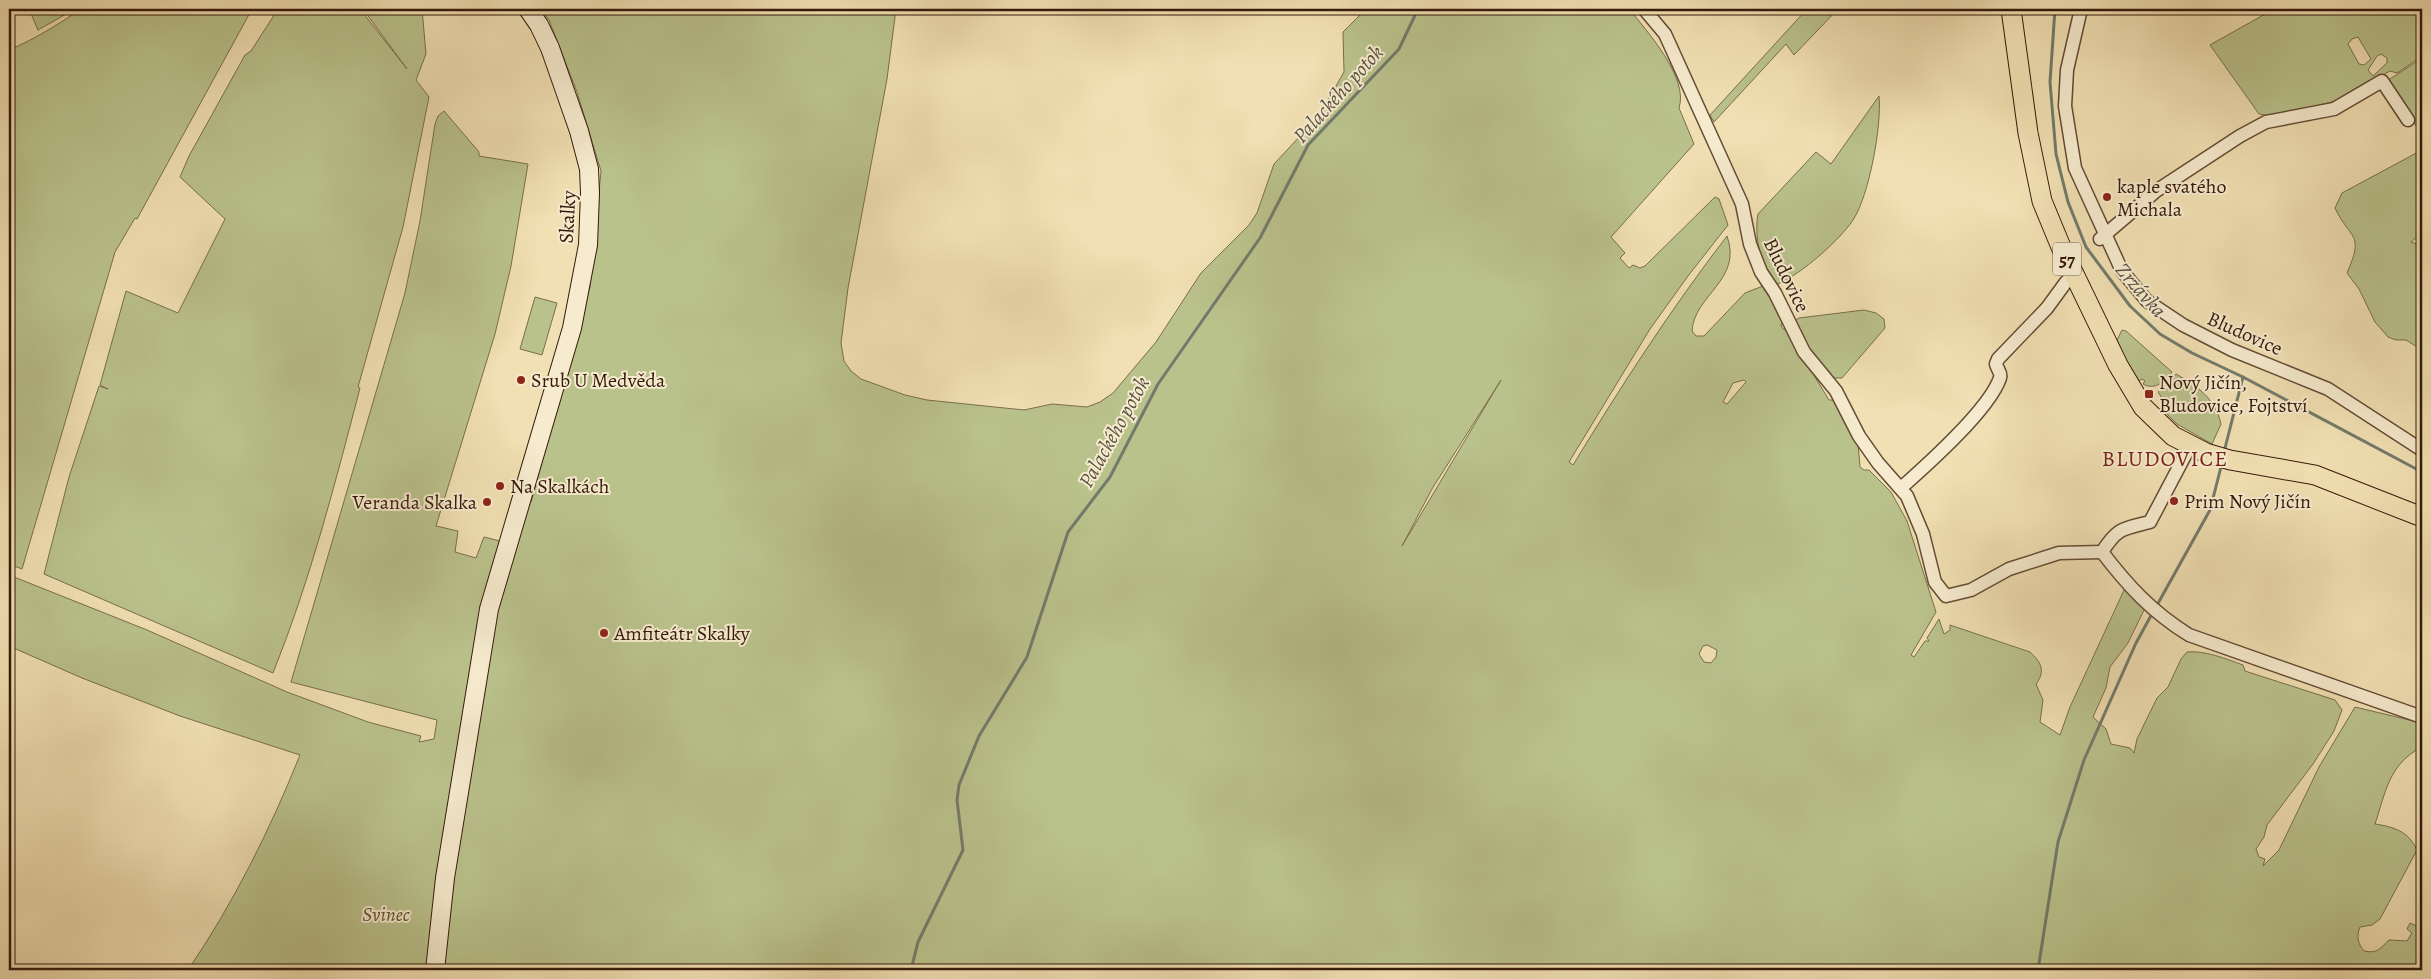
<svg xmlns="http://www.w3.org/2000/svg" width="2431" height="979" viewBox="0 0 2431 979" font-family="Alegreya,serif">
	<style>
		.green { fill: #bac28c; stroke: #786e4b; fill-rule: evenodd }
		.lines { fill: none; stroke-linecap: round; stroke-linejoin: round }
		.stream { stroke: #727b6b; stroke-width: 3 }
		.street-casing { stroke: #644b34; stroke-width: 15 }
		.secondary-casing { stroke: #35190a; stroke-width: 20 }
		.primary-casing { stroke: #35190a; stroke-width: 21 }
		.street { stroke: #f6ebce; stroke-width: 12 }
		.secondary { stroke: #f6ebce; stroke-width: 18 }
		.primary { stroke: #f1e0b3; stroke-width: 19 }
		.poi-dot { fill: #8f2418; stroke: #f6ebce; stroke-width: 2 }
		.labels { text-anchor: middle; stroke-width: 4; stroke-linejoin: round; paint-order: stroke }
		.shield { fill: #f6ebce; stroke: #6f5845; stroke-width: 1 }
		.shield-label { font-size: 19px; font-weight: bold; fill: #35190a }
		.poi-label { font-size: 20px; fill: #35190a; stroke: #f6ebce; text-anchor: start }
		.street-label { font-size: 20px; fill: #35190a; stroke: #f6ebce }
		.park-label { font-size: 20px; font-style: italic; fill: #5d4c31; stroke: #f6ebce }
		.water-label { font-size: 21px; font-style: italic; fill: #595242; stroke: #f6ebce }
		.quarter-label { font-size: 22px; letter-spacing: 1px; fill: #7a1f14; stroke: #f6ebce }
	</style>
	<rect width="100%" height="100%" fill="#f1e0b3"/>
	<filter id="stains"><feTurbulence type="fractalNoise" baseFrequency=".004" numOctaves="4"/><feColorMatrix values="0 0 0 0 .2 0 0 0 0 .09 0 0 0 0 .02 0 0 0 .5 -.17"/></filter>
	<radialGradient id="worn" r=".72"><stop offset=".6" stop-color="#630" stop-opacity="0"/><stop offset="1" stop-color="#630" stop-opacity=".3"/></radialGradient>
	<!-- green -->
	<g class="green">
		<path d="M29,9h46l-37,21z"/>
		<path d="M81,9h171l-115,210 -2,-1 -20,34 -93,317 -13,-5v-514c24,-10 50,-26 72,-41z"/>
		<path d="M278,9h82l47,60 -44,-60h59l4,45 -10,26 13,17 -26,130 -45,160 2,1c-25,96 -50,193 -87,285l-229,-99 25,-97 30,-91 9,3 -8,-4 26,-94 52,22 47,-94 -45,-42 9,-21 56,-101 6,-4z"/>
		<path d="M541,9h355l-9,70 -39,209 -7,55 3,18 7,10 10,8 44,16 22,5 97,10 28,-6 35,3 13,-5 13,-9 43,-51 45,-69 48,-48 8,-12 17,-49 42,-45 20,-33 8,-14 -1,-40 23,-23h263c18,22 60,69 50,99l15,36 -83,93 14,16 -5,5 9,10 4,-3 7,3 5,-2 70,-69 4,2 9,26 -40,51 -38,53 -81,133 4,3c48,-79 98,-156 154,-229 16,44 -33,59 -35,95l4,5h8l41,-43 18,-7 22,38h-4l1,4 5,3 42,69h5l24,44 2,23 4,3h5l22,22 16,29 29,91 -25,43 3,2 11,-16h4l-2,-3 12,-19 5,15 6,-4v-5l80,27c11,10 16,19 6,32l7,16 -3,22 20,13 10,-28 55,-119 20,20 -17,35 -18,24 -4,21 -13,29 13,12 5,15 19,4 4,5 3,-14 20,-41 11,-11 13,-28 6,-7c17,-2 40,7 56,13l2,6 90,29 7,10 -8,21 -21,33 -46,61 -3,12 -8,12 3,8 6,2 -2,7 16,-16 40,-83 36,-60 67,16v22c-4,5 -10,7 -15,12 -20,17 -24,44 -32,67 19,3 33,7 42,26l-37,69 -8,6 -12,2c-4,9 -2,17 4,24 14,3 16,-3 25,-11l18,1 5,-8 -5,-4 3,-6 9,4 3,-5v15l-4,-1 -2,4 5,2 1,-3v31h-2234c45,-66 82,-140 112,-215l-120,-39 -98,-38 -73,-32v-71l138,55 140,62 81,30 53,14 -2,6 15,-3 3,-19 -146,-38 114,-389 15,-72 15,-97 3,-8 6,-5 35,41v4l49,8 -17,102 -16,68 -59,192 22,5 -3,21 21,6 8,-21 16,4 -19,66 43,-113 7,8 59,-215 11,-116 -24,-79 -28,-72zM1501,380l-99,166 30,-57zM1744,380l2,2 -19,22 -4,-2 10,-19zM1707,645l10,5 -1,7 -5,6 -7,-1 -5,-8 4,-8z"/>
		<path d="M1807,9h31l-44,46 -8,-11 -72,78 -4,-7z"/>
		<path d="M2274,9h148v47l-25,17 -7,-2 -50,29 -45,11 -30,4 -6,-1 -49,-69zM2358,37l13,22 -7,6 -5,-1 -11,-20 4,-5zM2381,54l6,4v5l-14,13 -5,-6 9,-14z"/>
		<path d="M2422,58v77l-35,-54z"/>
		<path d="M1879,96c3,29 -10,100 -26,124 -14,21 -52,54 -75,64 -18,-14 -24,-49 -20,-70l58,-62 15,12z"/>
		<path d="M2422,150v83l-11,9 11,4v104l-16,-10h-10l-8,-3 -13,-15 -16,-33 -12,-16c18,-41 3,-33 -12,-65l7,-15z"/>
		<path d="M535,297l22,6 -15,52 -22,-6z"/>
		<path d="M1864,310l12,3 8,6 1,9 -43,50h-10l-17,-20 -22,-36 6,-4z"/>
		<path d="M2122,330l4,1 46,41c-7,9 -17,19 -29,12l2,-3 -3,-2 -3,2 -13,-20 -9,-21z"/>
		<path d="M2176,374c21,12 39,24 45,50l-9,20 -35,-20 -14,-14 1,-9 -6,-9z"/>
	</g>
	<g class="lines">
		<!-- stream -->
		<g class="stream">
			<path d="M2055,9l-5,73 6,72 12,48 18,45 44,59 30,28 32,19 51,24 179,95"/>
			<path d="M2224,452l19,-75"/>
			<path d="M2156,607l54,-97 12,-47"/>
			<path d="M911,970l7,-28 45,-92 -6,-50 2,-15 20,-49 48,-79 41,-125 42,-55 48,-93 102,-146 48,-93 91,-96 19,-40"/>
			<path d="M2038,970l20,-128 26,-82 52,-117 17,-31"/>
		</g>
		<defs>
			<g id="street">
				<path d="M1644,9l21,25 77,170 8,40 11,28 14,21 29,59 32,39 23,45 19,27 29,33 16,38 12,48 11,14 25,-6 38,-21 50,-16 43,-1"/>
				<path d="M2081,9l-14,61 -2,36 10,62 47,103 25,30 36,24 49,25 96,39 94,61"/>
				<path d="M2100,239l56,-48 84,-55 26,-14 68,-13 48,-28 26,39"/>
				<path d="M1901,488c26,-23 88,-78 99,-110 2,-5 -3,-9 -4,-14l2,-5 49,-51 19,-26 9,-7"/>
				<path d="M2102,552c26,34 50,60 87,83l233,82"/>
				<path d="M2102,552c16,-25 21,-23 48,-30l40,-76"/>
			</g>
			<path id="secondary" d="M435,970l10,-92 44,-269 83,-281 16,-83 2,-52 -1,-24 -10,-38 -29,-83 -11,-23 -11,-16"/>
			<path id="primary" d="M2011,9l17,124 14,68 19,46 57,118 25,42 30,29 33,17 24,7 85,15 107,42"/>
		</defs>
		<!-- street casing -->
		<use href="#street" class="street-casing"/>
		<!-- secondary casing -->
		<use href="#secondary" class="secondary-casing"/>
		<!-- primary casing -->
		<use href="#primary" class="primary-casing"/>
		<!-- street -->
		<use href="#street" class="street"/>
		<!-- secondary -->
		<use href="#secondary" class="secondary"/>
		<!-- primary -->
		<use href="#primary" class="primary"/>
	</g>
	<!-- markers -->
	<g class="poi-dot">
		<circle cx="2107" cy="197" r="5"/>
		<circle cx="521" cy="380" r="5"/>
		<rect x="2144" y="389" width="10" height="10" rx="2.5"/>
		<circle cx="500" cy="486" r="5"/>
		<circle cx="2174" cy="501" r="5"/>
		<circle cx="487" cy="502" r="5"/>
		<circle cx="604" cy="633" r="5"/>
	</g>
	<g class="labels">
		<!-- shield labels -->
		<rect class="shield" x="2053" y="242.5" width="28" height="33" rx="4"/>
		<g class="shield-label">
			<text x="2067" y="266">57</text>
		</g>
		<!-- poi labels -->
		<g class="poi-label">
			<text x="2117" y="193">kaple svatého<tspan x="2117" dy="23">Michala</tspan></text>
			<text x="531" y="387">Srub U Medvěda</text>
			<text x="2159" y="389">Nový Jičín,<tspan x="2159" dy="23">Bludovice, Fojtství</tspan></text>
			<text x="510" y="493">Na Skalkách</text>
			<text x="2184" y="508">Prim Nový Jičín</text>
			<text x="477" y="509" text-anchor="end">Veranda Skalka</text>
			<text x="614" y="640">Amfiteátr Skalky</text>
		</g>
		<!-- street labels -->
		<g class="street-label">
			<text transform="translate(567 217) rotate(-87)" y="7">Skalky</text>
			<text transform="translate(1787 275) rotate(64)" y="7">Bludovice</text>
			<text transform="translate(2245 333) rotate(24)" y="7">Bludovice</text>
		</g>
		<!-- park labels -->
		<g class="park-label">
			<text x="386" y="921">Svinec</text>
		</g>
		<!-- water labels -->
		<g class="water-label">
			<text transform="translate(1338 94) rotate(-48)" y="7">Palackého potok</text>
			<text transform="translate(2141 290) rotate(49)" y="7">Zrzávka</text>
			<text transform="translate(1114 432) rotate(-61)" y="7">Palackého potok</text>
		</g>
		<!-- quarter labels -->
		<g class="quarter-label">
			<text x="2165" y="466">BLUDOVICE</text>
		</g>
	</g>
	<!-- margin -->
	<rect width="2431" height="979" fill="none" stroke="#f1e0b3" stroke-width="30"/>
	<rect x="10" y="10" width="2411" height="959" fill="none" stroke="#35190a" stroke-width="2.5"/>
	<rect x="15" y="15" width="2401" height="949" fill="none" stroke="#35190a"/>
	<rect width="100%" height="100%" filter="url(#stains)"/>
	<rect width="100%" height="100%" fill="url(#worn)"/>
</svg>
